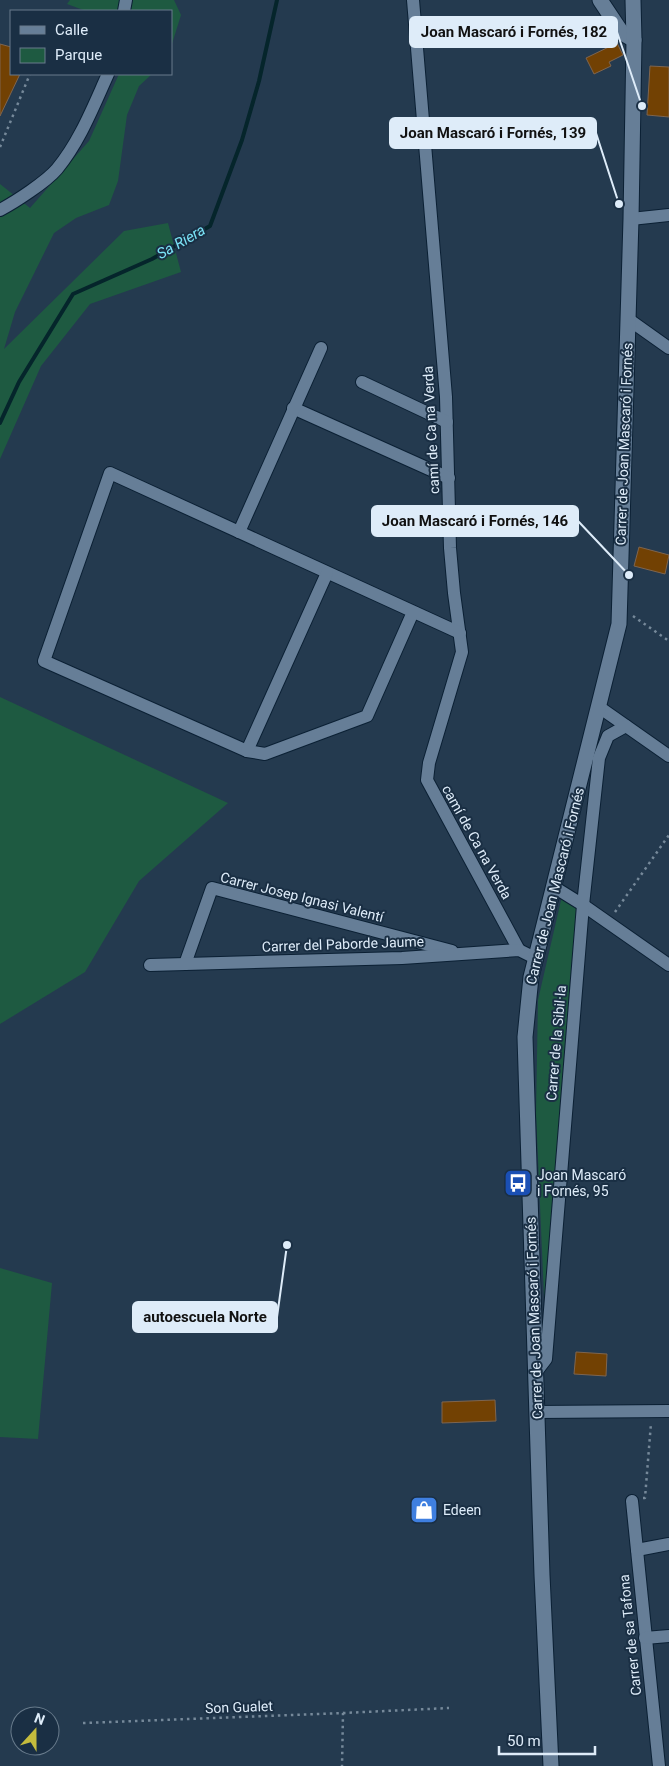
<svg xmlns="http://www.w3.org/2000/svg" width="669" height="1766" viewBox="0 0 669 1766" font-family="Roboto,sans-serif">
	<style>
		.green { fill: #1e5a41 }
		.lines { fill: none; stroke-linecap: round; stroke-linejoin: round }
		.stream { stroke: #05252b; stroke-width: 4 }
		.building { fill: #724103; stroke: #7e654f }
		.minor-casing { stroke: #0b2034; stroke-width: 14 }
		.tertiary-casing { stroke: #0b2034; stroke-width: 17 }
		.path { stroke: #76899a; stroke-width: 2.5; stroke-dasharray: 2.5 4; stroke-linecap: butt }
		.minor { stroke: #667e97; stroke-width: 12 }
		.tertiary { stroke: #667e97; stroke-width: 15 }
		.labels { text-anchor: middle; stroke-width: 4; stroke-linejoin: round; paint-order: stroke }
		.street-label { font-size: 14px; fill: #deecf9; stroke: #1a2f44 }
		.poi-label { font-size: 14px; fill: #deecf9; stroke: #1a2f44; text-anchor: start }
		.water-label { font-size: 15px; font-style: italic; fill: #7ae2f6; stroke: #1a2f44 }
		.leader { fill: none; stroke: #deecf9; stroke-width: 2 }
		.callout-dot { fill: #deecf9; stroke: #1a2f44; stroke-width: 2 }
		.callout { fill: #deecf9; stroke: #deecf9; stroke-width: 2 }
		.callout-label { font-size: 15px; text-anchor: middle; font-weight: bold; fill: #111 }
	</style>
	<rect width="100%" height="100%" fill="#243a4f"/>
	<!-- green -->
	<g class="green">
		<path d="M70,0h104l7,15 -10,32v-36h-85l-19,-7z"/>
		<path d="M119,74h33l-13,12 -12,29 -9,66 -9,24 -33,13 -22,15 -39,79 -11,37 120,-118 44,-8 13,49 -91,32 -49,62 -41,93v-275l30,24 59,-67z"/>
		<path d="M0,697l228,106 -89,78 -54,91 -85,52z"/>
		<path d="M562,896l17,12 -34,412 -9,-207 2,-113z"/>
		<path d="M0,1268l52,15 -14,156 -38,-2z"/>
	</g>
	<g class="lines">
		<!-- stream -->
		<path class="stream" d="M0,423l19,-41 54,-88 79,-35 58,-33 32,-86 17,-59 18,-81"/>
	</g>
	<!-- building -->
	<g class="building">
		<path d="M617,43l6,12 -14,7 2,4 -17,8 -8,-16z"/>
		<path d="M0,44l11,3v27h9l-20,42z"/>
		<path d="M650,66l19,1v50l-22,-2z"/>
		<path d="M639,547l30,8 -4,19 -31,-8z"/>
		<path d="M576,1352l31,2 -1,22 -32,-2z"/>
		<path d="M495,1400l1,21 -54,2v-21z"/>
	</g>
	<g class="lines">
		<defs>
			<g id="minor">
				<path d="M413,0l33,397 4,151 4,45 8,59 -33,111 -2,17 92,170"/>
				<path d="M124,11l2,-11"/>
				<path d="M0,210c15,-8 46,-28 57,-41 23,-28 36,-62 51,-95"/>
				<path d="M631,219l38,-4"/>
				<path d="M628,319l41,29"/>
				<path d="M362,382l85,40"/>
				<path d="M293,408l156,70"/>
				<path d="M239,532l82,-184"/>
				<path d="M413,612l-46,104 -102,38 -18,-3 -203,-90 66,-188 350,160"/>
				<path d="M599,707l70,49"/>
				<path d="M247,751l80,-178"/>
				<path d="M554,887l29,18 86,60"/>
				<path d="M185,964l27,-76 240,63"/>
				<path d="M150,965l252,-7 117,-8 16,8"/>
				<path d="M536,1372l10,-13 37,-454 16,-147 9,-22 18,-10"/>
				<path d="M537,1412l132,-1"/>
				<path d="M632,1501l27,265"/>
				<path d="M637,1550l32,-6"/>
				<path d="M645,1638l24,-2"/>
			</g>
			<g id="tertiary">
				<path d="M600,0l22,33 12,7"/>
				<path d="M551,1766l-9,-191 -17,-538 6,-60 88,-353 12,-405 3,-179 -1,-40"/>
			</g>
		</defs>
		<!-- minor casing -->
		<use href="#minor" class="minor-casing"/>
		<!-- tertiary casing -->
		<use href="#tertiary" class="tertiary-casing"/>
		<!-- path -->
		<g class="path">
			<path d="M0,147l30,-73"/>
			<path d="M633,616l36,25"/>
			<path d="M615,912l54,-77"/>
			<path d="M643,1498h2l6,-75"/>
			<path d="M343,1713l106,-5"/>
			<path d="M83,1723l260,-10 -1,53"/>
		</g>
		<!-- minor -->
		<use href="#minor" class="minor"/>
		<!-- tertiary -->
		<use href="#tertiary" class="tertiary"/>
	</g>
	<!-- icons -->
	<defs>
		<symbol id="bus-square" viewBox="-11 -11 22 22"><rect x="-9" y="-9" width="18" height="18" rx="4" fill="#1a4fb4" stroke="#1a2f44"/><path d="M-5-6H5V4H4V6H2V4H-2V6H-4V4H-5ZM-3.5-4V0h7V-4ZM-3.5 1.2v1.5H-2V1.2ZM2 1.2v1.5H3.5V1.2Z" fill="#fff"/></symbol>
		<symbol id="shop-square" viewBox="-11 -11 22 22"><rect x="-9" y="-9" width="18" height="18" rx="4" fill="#3f7fe0" stroke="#1a2f44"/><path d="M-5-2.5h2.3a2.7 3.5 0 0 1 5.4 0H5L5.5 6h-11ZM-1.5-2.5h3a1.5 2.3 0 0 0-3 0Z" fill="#fff"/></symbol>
	</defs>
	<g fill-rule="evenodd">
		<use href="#bus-square" x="502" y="1167" width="32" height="32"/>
		<use href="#shop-square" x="408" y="1494" width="32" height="32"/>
	</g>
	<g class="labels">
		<!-- street labels -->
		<g class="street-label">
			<text transform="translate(431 430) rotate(-93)" y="5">camí de Ca na Verda</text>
			<text transform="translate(624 444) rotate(-88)" y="5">Carrer de Joan Mascaró i Fornés</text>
			<text transform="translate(477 842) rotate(61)" y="5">camí de Ca na Verda</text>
			<text transform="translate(555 886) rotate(-76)" y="5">Carrer de Joan Mascaró i Fornés</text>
			<text transform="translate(302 897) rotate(14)" y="5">Carrer Josep Ignasi Valentí</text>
			<text transform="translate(343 944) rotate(-2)" y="5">Carrer del Paborde Jaume</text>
			<text transform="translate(556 1043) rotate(-85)" y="5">Carrer de la Sibil·la</text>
			<text transform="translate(534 1318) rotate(-92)" y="5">Carrer de Joan Mascaró i Fornés</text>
			<text transform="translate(630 1635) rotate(-96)" y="5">Carrer de sa Tafona</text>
			<text transform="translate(239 1707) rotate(-2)" y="5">Son Gualet</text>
		</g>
		<!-- poi labels -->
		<g class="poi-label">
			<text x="537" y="1180">Joan Mascaró<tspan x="537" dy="16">i Fornés, 95</tspan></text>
			<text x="443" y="1515">Edeen</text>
		</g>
		<!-- water labels -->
		<g class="water-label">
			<text transform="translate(181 242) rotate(-30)" y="5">Sa Riera</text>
		</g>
	</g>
	<!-- callouts -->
	<path class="leader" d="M642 106L617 32M619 204L596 133M629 575L578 521M287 1245L277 1317"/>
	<g class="callout-dot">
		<circle cx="642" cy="106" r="5"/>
		<circle cx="619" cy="204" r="5"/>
		<circle cx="629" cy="575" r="5"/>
		<circle cx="287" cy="1245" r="5"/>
	</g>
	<g class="callout">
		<rect x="410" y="17" width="207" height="30" rx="5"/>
		<rect x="390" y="118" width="206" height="30" rx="5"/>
		<rect x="372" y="506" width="206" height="30" rx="5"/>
		<rect x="133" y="1302" width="144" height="30" rx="5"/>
	</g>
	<g class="callout-label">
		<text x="514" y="37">Joan Mascaró i Fornés, 182</text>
		<text x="493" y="138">Joan Mascaró i Fornés, 139</text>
		<text x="475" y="526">Joan Mascaró i Fornés, 146</text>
		<text x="205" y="1322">autoescuela Norte</text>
	</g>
	<!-- legend -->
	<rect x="10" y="10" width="162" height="65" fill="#1a2f44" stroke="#687b8c"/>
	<rect x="20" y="26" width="25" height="8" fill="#667e97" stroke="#687b8c"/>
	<text x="55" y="35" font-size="15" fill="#deecf9">Calle</text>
	<rect x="20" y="48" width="25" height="15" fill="#1e5a41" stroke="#687b8c"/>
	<text x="55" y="60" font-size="15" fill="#deecf9">Parque</text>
	<!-- north arrow -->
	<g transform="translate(35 1731) rotate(21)"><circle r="24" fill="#1a2f44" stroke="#687b8c"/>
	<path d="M0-4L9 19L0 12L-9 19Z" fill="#c5bc3d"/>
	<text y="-8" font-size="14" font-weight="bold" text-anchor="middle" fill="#deecf9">N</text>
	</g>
	<!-- scale -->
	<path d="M499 1746v8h96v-8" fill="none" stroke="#deecf9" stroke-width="2.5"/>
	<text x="507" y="1746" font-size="15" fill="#deecf9" stroke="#1a2f44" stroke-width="4" paint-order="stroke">50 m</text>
</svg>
